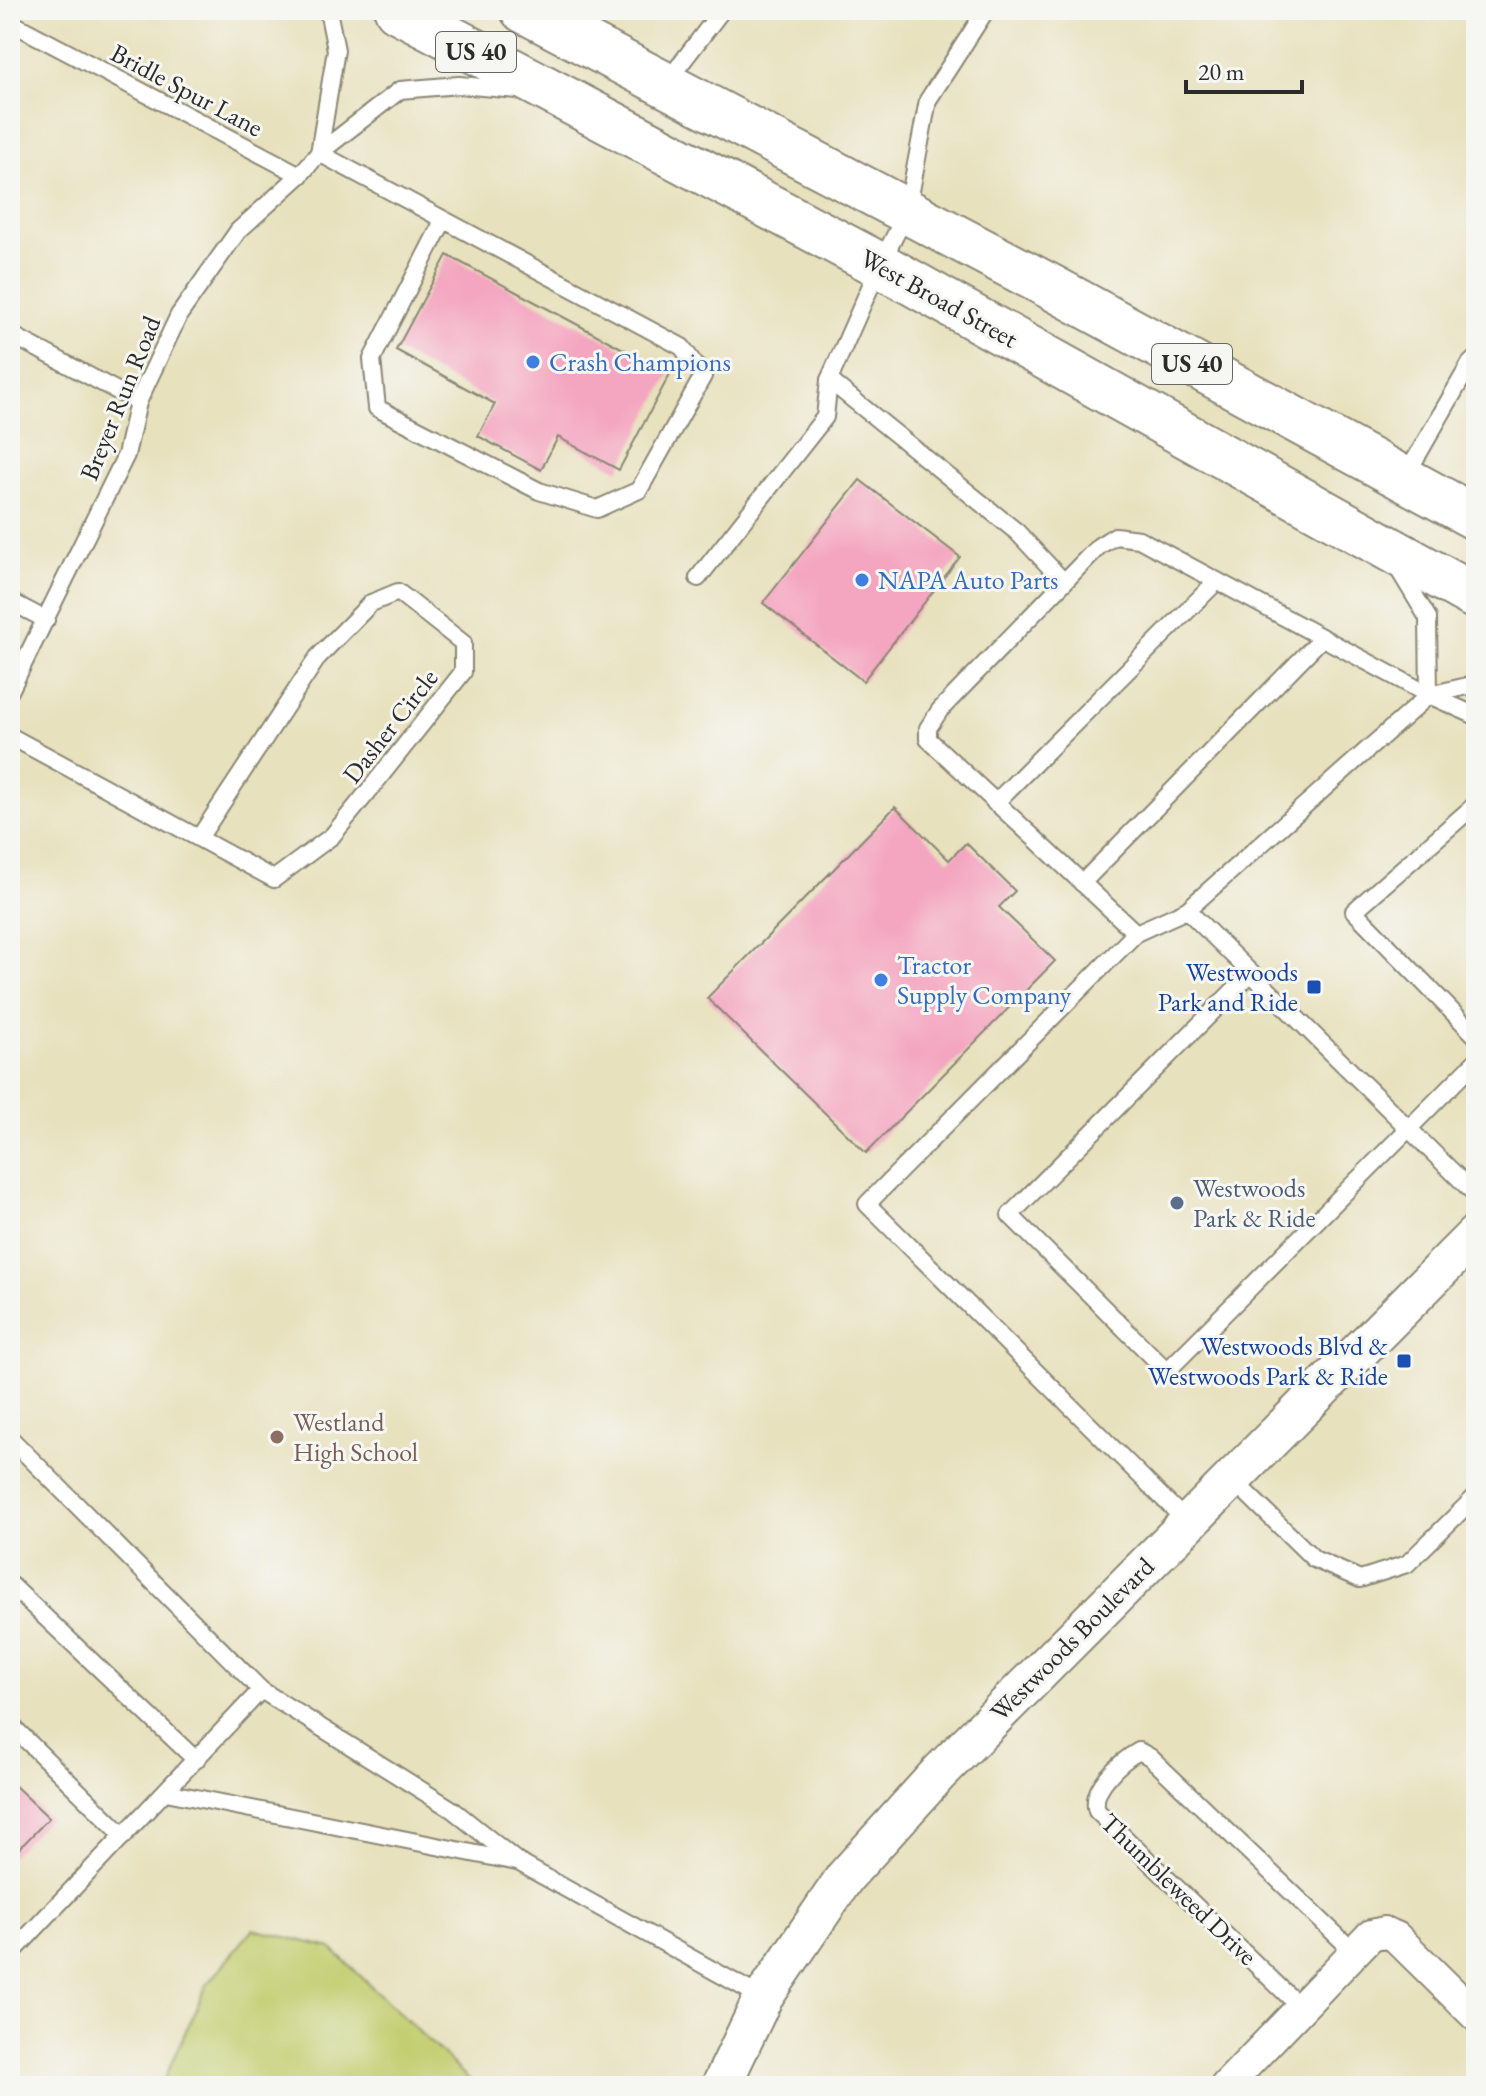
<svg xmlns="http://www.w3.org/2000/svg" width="1486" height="2096" viewBox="0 0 1486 2096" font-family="'EB Garamond',serif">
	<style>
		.green { fill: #c2ce6f; stroke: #767c4d; stroke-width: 2 }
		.building { fill: #f4a5c0 }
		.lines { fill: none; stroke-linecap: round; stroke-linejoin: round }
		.service-casing { stroke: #8a8674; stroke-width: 20 }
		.minor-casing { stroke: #8a8674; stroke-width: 34 }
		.tertiary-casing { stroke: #8a8674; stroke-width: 42 }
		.primary-casing { stroke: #8a8674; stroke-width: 48 }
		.service { stroke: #fff; stroke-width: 16 }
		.minor { stroke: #fff; stroke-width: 30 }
		.tertiary { stroke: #fff; stroke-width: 38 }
		.primary { stroke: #fff; stroke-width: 44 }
		.shop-dot { fill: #3f7fe0; stroke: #f6f6f2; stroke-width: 3 }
		.transit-dot { fill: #1a4fb4; stroke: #f6f6f2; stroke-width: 3 }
		.service-dot { fill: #5c6f8a; stroke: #f6f6f2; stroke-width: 3 }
		.education-dot { fill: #8d6e63; stroke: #f6f6f2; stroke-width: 3 }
		.labels { text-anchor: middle; stroke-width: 6; stroke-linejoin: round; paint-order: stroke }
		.shield { fill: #f6f6f2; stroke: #686867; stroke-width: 2 }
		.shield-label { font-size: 24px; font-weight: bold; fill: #2b2b2b }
		.street-label { font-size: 26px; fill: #2b2b2b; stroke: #f6f6f2 }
		.shop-label { font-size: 26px; fill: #366cbe; stroke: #f6f6f2; text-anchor: start }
		.transit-label { font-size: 26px; fill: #164399; stroke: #f6f6f2; text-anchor: end }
		.service-label { font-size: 26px; fill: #4e5e75; stroke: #f6f6f2; text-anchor: start }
		.education-label { font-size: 26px; fill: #785e54; stroke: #f6f6f2; text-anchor: start }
	</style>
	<rect width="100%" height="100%" fill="#f6f6f2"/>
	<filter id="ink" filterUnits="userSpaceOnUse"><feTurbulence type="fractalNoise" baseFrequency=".0125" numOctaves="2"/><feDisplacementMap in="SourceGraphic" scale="16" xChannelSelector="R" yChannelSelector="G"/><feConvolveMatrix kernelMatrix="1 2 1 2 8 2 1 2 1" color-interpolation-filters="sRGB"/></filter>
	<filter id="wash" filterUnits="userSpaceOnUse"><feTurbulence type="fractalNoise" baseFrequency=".006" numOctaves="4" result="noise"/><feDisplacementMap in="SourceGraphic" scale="32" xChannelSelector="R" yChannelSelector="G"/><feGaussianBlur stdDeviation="1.8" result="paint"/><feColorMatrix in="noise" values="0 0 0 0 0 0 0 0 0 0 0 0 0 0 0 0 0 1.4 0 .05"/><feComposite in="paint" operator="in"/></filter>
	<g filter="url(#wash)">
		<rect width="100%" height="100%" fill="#e8e1bd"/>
		<!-- green -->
		<path class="green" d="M253,1929l78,19 145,138h-312l1,-9 42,-93z"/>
		<g id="blocks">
			<!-- building -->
			<g class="building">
				<path d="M447,255l223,119 -51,96 -61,-33 -17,33 -63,-34 17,-32 -99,-54z"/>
				<path d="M860,480l100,77 -97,124 -100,-78z"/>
				<path d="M895,807l54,53 17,-17 49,48 -16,16 56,54 -189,192 -159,-155z"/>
				<path d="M1476,918v16l-8,-8z"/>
				<path d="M10,1781l39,37 -39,40z"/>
			</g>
		</g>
	</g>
	<g filter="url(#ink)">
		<use href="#blocks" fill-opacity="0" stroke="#8a8674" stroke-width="2"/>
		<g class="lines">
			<defs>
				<g id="service">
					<path d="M10,22l290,153"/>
					<path d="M666,83l56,-73"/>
					<path d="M319,153l363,194 21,29 -64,114 -42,19 -58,-18 -162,-83 -5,-49 71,-138"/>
					<path d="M319,153l17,-103 -8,-40"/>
					<path d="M10,334l128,68"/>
					<path d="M829,380l188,152 47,50"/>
					<path d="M1405,477l65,-113 6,-6"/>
					<path d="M1396,565l32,53 1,77"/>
					<path d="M698,578l127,-161 4,-37 51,-115 27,-53 21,-112 58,-90"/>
					<path d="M10,601l36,19"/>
					<path d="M10,691l116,-236 12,-53 41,-87 59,-84 62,-56 19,-22 81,-63 59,-5 59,5"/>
					<path d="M10,736l264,143 58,-43 43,-53 88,-111v-29l-65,-51 -27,11 -53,54 -119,181"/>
					<path d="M995,803l222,-222"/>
					<path d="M1476,804l-122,107 122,125"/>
					<path d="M1082,883l240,-245"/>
					<path d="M1187,910l289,285"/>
					<path d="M1136,933l-208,-194v-11l12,-18 159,-164 16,-10 24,3 290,156 47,21"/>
					<path d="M1251,973l-241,242 157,156 309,-310"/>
					<path d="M10,1438l251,252 192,120 65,52 245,136"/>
					<path d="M1232,1479l82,80 46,20 47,-15 69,-68"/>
					<path d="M1188,1523l-321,-319 269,-271 51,-23 242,-215 47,-11"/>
					<path d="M10,1584l186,176"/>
					<path d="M10,1724l114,112"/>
					<path d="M166,1792l351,70"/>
					<path d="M10,1955l251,-265"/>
					<path d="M1301,2008l-204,-197c-8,-22 24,-50 42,-60l11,6 204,195"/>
				</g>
				<path id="minor" d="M1226,2086l145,-151 13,-3 12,5 80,79"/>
				<path id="tertiary" d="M721,2086l42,-88 82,-121 94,-104 537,-539"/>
				<g id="primary">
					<path d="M397,10l483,255 596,332"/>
					<path d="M523,10l530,278 423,230"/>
				</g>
			</defs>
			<!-- service casing -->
			<use href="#service" class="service-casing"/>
			<!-- minor casing -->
			<use href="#minor" class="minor-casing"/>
			<!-- tertiary casing -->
			<use href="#tertiary" class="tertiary-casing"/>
			<!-- primary casing -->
			<use href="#primary" class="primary-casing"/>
			<!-- service -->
			<use href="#service" class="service"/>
			<!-- minor -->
			<use href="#minor" class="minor"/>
			<!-- tertiary -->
			<use href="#tertiary" class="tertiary"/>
			<!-- primary -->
			<use href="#primary" class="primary"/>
		</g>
	</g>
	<!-- markers -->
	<g class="shop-dot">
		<circle cx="533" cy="362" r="8"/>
		<circle cx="862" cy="580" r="8"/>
		<circle cx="881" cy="980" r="8"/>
	</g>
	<g class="transit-dot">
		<rect x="1306" y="979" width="16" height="16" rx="4"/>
		<rect x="1396" y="1353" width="16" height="16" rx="4"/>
	</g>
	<circle class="service-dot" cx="1177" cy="1203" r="8"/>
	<circle class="education-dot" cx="277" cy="1437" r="8"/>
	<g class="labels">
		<!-- shield labels -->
		<g class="shield">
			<rect x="436" y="32" width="80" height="40" rx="6"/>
			<rect x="1152" y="344" width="80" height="40" rx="6"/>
		</g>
		<g class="shield-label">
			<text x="476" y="60">US 40</text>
			<text x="1192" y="372">US 40</text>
		</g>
		<!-- street labels -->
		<g class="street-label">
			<text transform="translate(187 90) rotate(28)" y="9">Bridle Spur Lane</text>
			<text transform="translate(939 298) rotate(29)" y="9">West Broad Street</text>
			<text transform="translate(120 398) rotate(-68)" y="9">Breyer Run Road</text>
			<text transform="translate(390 726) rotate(-52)" y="9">Dasher Circle</text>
			<text transform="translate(1072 1639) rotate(-45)" y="9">Westwoods Boulevard</text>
			<text transform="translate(1179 1889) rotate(44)" y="9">Thumbleweed Drive</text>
		</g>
		<!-- shop labels -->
		<g class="shop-label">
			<text x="549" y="371">Crash Champions</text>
			<text x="878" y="589">NAPA Auto Parts</text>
			<text x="897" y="974">Tractor<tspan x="897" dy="30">Supply Company</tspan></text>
		</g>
		<!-- transit labels -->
		<g class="transit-label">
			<text x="1298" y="981">Westwoods<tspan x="1298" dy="30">Park and Ride</tspan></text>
			<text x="1388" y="1355">Westwoods Blvd &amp;<tspan x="1388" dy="30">Westwoods Park &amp; Ride</tspan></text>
		</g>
		<!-- service labels -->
		<g class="service-label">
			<text x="1193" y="1197">Westwoods<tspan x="1193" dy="30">Park &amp; Ride</tspan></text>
		</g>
		<!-- education labels -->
		<g class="education-label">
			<text x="293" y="1431">Westland<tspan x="293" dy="30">High School</tspan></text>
		</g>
	</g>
	<!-- margin -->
	<rect width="1486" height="2096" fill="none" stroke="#f6f6f2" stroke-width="40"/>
	<!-- scale -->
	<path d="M1186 80v12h116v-12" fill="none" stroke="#2b2b2b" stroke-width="4"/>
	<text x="1198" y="80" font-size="24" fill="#2b2b2b" stroke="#f6f6f2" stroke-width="6" paint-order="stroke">20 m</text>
</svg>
